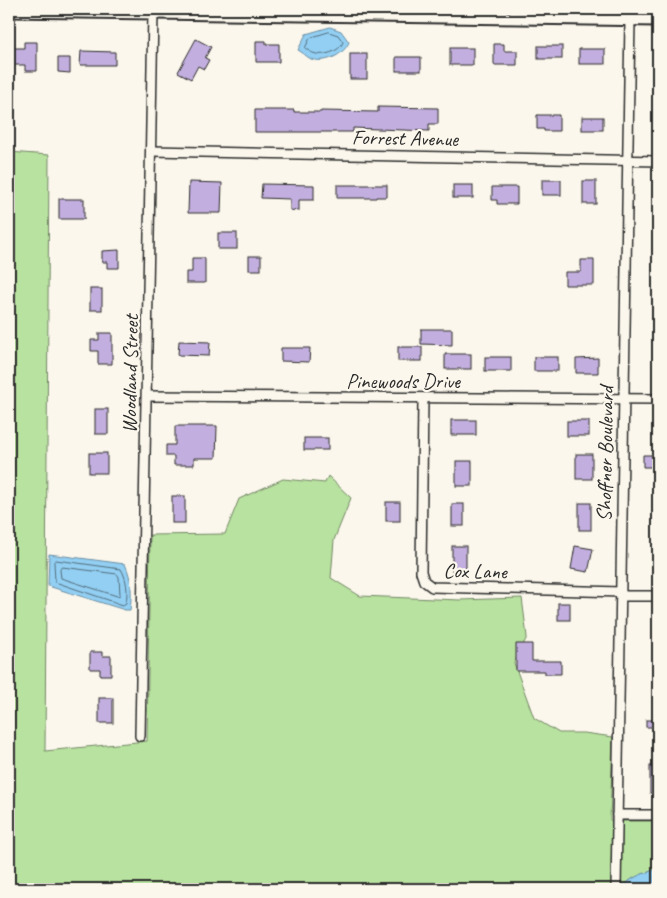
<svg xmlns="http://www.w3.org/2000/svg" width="667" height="898" viewBox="0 0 667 898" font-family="Caveat,sans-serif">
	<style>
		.green { fill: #b8e29f; stroke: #728665 }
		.water { fill: #92cff3; stroke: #698da3 }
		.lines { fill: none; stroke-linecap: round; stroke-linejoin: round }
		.shore { stroke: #546d7b; stroke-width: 1 }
		.building { fill: #c3afdf; stroke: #2b2b2b }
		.minor-casing { stroke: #2b2b2b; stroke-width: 12 }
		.tertiary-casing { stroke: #2b2b2b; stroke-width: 15 }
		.minor { stroke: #fbf7ec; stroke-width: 9 }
		.tertiary { stroke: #fbf7ec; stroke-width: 11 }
		.labels { text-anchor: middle; stroke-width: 4.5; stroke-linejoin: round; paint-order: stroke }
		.street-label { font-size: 21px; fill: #2b2b2b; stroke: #fbf7ec }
	</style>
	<rect width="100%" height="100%" fill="#fbf7ec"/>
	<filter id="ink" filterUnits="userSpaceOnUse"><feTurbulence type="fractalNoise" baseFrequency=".02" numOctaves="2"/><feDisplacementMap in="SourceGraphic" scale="10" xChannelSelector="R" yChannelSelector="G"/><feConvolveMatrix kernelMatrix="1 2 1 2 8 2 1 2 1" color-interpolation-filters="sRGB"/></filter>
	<g filter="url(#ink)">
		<!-- green -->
		<g class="green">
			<path d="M277,9h381v2z"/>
			<path d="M9,152l40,3 -4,596 102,-10 3,-206 75,-1 14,-35 44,-20 42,4 3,-7 23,22 -17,42 -3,38 29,18 100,4 62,-2 5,39 -13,26 20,55 25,15h25l29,4 -3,83 2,1 -1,68h-602z"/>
			<path d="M622,821h36v48c-14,4 -27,8 -37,20z"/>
		</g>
		<!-- water -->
		<g class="water">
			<path d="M330,27l11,4 8,11c-5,13 -24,22 -38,17 -4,-2 -9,-7 -13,-9l8,-16z"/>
			<path d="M49,554l76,10c7,15 7,30 5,46h-5l-77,-24z"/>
			<path d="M658,869v20h-37c9,-12 23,-16 37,-20z"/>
		</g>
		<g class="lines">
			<!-- shore -->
			<g class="shore">
				<path d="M329,32l9,3 5,7c-3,10 -21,15 -30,11 -1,0 -7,-4 -8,-5l5,-10z"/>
				<path d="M56,560l65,9c6,10 7,23 5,34l-3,2 -68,-23 -1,-20z"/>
				<path d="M62,567l55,7 2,3 1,18 -3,1 -56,-18 -1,-8z"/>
			</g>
		</g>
		<!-- building -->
		<g class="building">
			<path d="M196,39l15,8 -6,11 4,2 -5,9 -6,-3 -7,13 -13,-7z"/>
			<path d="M256,41h10v3h13v18h-23z"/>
			<path d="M24,42h13v29h-12v-6h-16v-17h15z"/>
			<path d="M494,44h10v7h13v14h-23z"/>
			<rect x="538" y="46" width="24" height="13"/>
			<rect x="450" y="48" width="23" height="17"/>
			<rect x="579" y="49" width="26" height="15"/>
			<path d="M81,51l34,1v13h-35z"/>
			<rect x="350" y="54" width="17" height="25"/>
			<rect x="396" y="57" width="25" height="14"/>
			<path d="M58,58h12v15l-12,-1z"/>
			<path d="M378,107l60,1v16h-9v7l-76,-3v4h-98v-22h39v2h27v-1l57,1z"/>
			<path d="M537,115h22v16h-15v-2h-7z"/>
			<rect x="582" y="117" width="21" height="13"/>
			<rect x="542" y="180" width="19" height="15"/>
			<rect x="583" y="181" width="13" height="23"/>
			<path d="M189,182l33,1 -1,30h-33z"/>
			<path d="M262,184l52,1v15h-15v11l-9,-1v-11l-29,-1z"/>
			<path d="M337,185h50v12h-11v1h-39z"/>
			<rect x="453" y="185" width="20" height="13"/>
			<path d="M492,187h25v17h-20v-4h-5z"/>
			<rect x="59" y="199" width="25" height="20"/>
			<rect x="218" y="233" width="19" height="16"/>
			<path d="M119,250v18h-12v-6h-5v-11z"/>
			<rect x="249" y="256" width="12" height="14"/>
			<path d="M192,258h13v25h-19v-11h6z"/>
			<path d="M581,260h13v25h-29v-13h16z"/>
			<rect x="90" y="289" width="12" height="21"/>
			<path d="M421,329h31v16l-31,-1z"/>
			<path d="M99,333h13v31h-14v-13h-7v-11h8z"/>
			<path d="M179,341l31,1 -1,14 -31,-1z"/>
			<rect x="398" y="347" width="24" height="14"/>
			<path d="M281,348h29l-1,14 -28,-1z"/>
			<rect x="445" y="354" width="26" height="15"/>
			<rect x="485" y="357" width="26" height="14"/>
			<rect x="534" y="357" width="24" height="14"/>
			<path d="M598,358v15h-22v-14z"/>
			<rect x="95" y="409" width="13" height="25"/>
			<rect x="451" y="420" width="25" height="15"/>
			<rect x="567" y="421" width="22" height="15"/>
			<path d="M175,426h42l-1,32h-22v7h-20v-9h-8v-11h9z"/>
			<rect x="304" y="438" width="24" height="12"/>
			<rect x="89" y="453" width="18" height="20"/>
			<rect x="576" y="454" width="16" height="25"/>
			<path d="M643,455h11v4h4v8h-15z"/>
			<rect x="456" y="461" width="16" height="25"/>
			<rect x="172" y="496" width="13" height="27"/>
			<rect x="386" y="502" width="14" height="19"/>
			<rect x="579" y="503" width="12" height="27"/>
			<rect x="452" y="504" width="12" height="22"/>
			<rect x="452" y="546" width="14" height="25"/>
			<path d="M575,546l18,3 -5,23 -17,-3z"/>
			<rect x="558" y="603" width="12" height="17"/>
			<path d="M516,644h16v17h29v13h-16v-3h-29z"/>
			<path d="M90,652h12v4h9v19h-11v-6h-10z"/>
			<rect x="99" y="698" width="14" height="25"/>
			<rect x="646" y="720" width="12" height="7"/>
			<rect x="650" y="766" width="8" height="27"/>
		</g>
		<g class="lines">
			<defs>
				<g id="minor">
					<path d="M152,151l506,10"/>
					<path d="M148,396l510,3"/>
					<path d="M423,399l-2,173 3,9 8,6 189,5"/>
					<path d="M621,596h37"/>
					<path d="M140,736l13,-724"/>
					<path d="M617,815h41"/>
					<path d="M616,889l14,-869"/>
				</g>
				<path id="tertiary" d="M9,11l649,9"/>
			</defs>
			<!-- minor casing -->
			<use href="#minor" class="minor-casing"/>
			<!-- tertiary casing -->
			<use href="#tertiary" class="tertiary-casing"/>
			<!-- minor -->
			<use href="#minor" class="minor"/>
			<!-- tertiary -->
			<use href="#tertiary" class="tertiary"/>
		</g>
	</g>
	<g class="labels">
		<!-- street labels -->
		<g class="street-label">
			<text transform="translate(405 138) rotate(1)" y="7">Forrest Avenue</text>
			<text transform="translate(130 374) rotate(-89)" y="7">Woodland Street</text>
			<text x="403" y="388">Pinewoods Drive</text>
			<text transform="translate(605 454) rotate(-89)" y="7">Shoffner Boulevard</text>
			<text transform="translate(475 571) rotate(1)" y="7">Cox Lane</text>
		</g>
	</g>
	<!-- margin -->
	<rect width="667" height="898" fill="none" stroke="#fbf7ec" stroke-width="30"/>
	<rect x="15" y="15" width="637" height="868" fill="none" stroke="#2b2b2b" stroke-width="2" filter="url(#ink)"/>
</svg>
